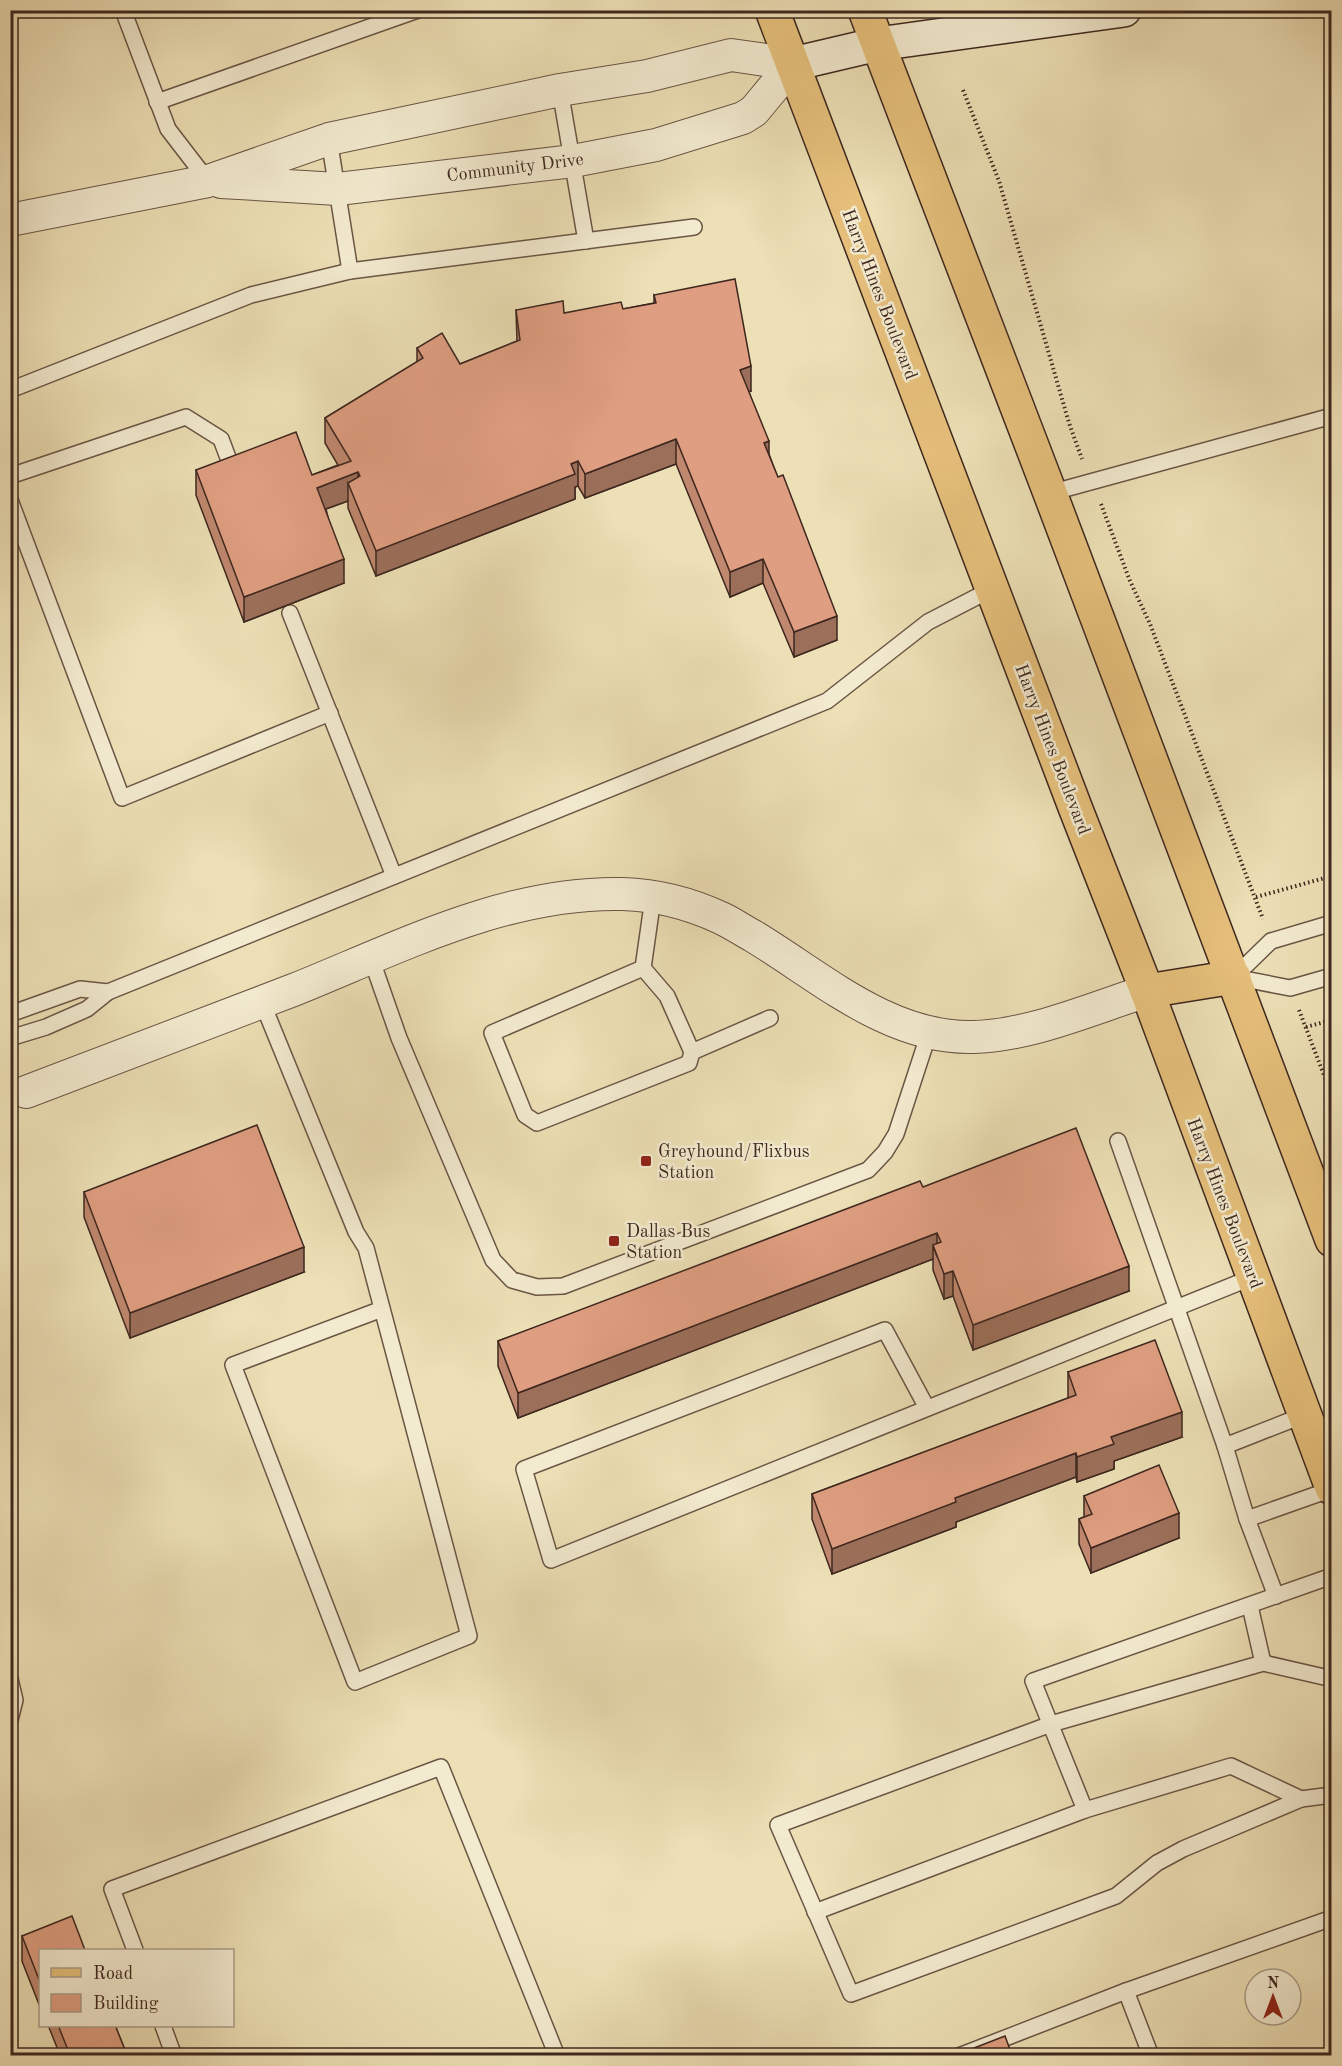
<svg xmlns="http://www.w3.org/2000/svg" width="1342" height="2066" viewBox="0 0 1342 2066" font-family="'Old Standard TT',serif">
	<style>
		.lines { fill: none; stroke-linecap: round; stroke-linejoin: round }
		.lane-casing { stroke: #6a5545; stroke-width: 18 }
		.street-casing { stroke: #6a5545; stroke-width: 34 }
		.secondary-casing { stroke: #3e271f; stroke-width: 36 }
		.primary-casing { stroke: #3e271f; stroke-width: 36 }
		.path { stroke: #3e271f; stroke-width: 4; stroke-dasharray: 1.5 3; stroke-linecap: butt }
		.lane { stroke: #f3ebd0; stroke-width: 15 }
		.street { stroke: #f3ebd0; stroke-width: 32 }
		.secondary { stroke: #f3ebd0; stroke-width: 33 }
		.primary { stroke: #e6c07b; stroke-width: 33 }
		.wall { fill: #c0886f; stroke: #3e271f; stroke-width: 1.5 }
		.shaded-wall { fill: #9c6f5a; stroke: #3e271f; stroke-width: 1.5 }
		.building { fill: #df9e81; stroke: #3e271f; stroke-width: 1.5 }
		.poi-dot { fill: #8f2418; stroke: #f3ebd0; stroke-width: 2 }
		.labels { text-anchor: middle; stroke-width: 5; stroke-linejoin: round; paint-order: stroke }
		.street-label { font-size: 18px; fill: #3e271f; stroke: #f3ebd0 }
		.poi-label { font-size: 18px; fill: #3e271f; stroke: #f3ebd0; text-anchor: start }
	</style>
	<rect width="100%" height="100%" fill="#ede0b6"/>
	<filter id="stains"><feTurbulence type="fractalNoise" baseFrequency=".00333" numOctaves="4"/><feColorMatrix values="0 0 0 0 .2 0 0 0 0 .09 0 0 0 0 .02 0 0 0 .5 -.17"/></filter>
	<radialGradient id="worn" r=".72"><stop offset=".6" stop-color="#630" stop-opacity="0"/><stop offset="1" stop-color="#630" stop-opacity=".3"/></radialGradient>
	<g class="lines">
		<defs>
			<g id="lane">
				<path d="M123,10l45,119 40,52"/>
				<path d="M560,90l26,151"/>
				<path d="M157,102l261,-92"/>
				<path d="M350,271l344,-44"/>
				<path d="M10,390l241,-95 99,-24 -21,-132"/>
				<path d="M10,476l176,-59 35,22 12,32"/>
				<path d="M1050,493l282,-77"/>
				<path d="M10,500l112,298 208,-85"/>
				<path d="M290,613l104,263"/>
				<path d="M371,958l28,80 94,222 19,20 25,7 26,-1 305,-116 17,-18 11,-18 33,-101"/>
				<path d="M643,968l24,28 25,56 -3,11 -152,60 -12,-8 -33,-82 151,-65 10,-70"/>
				<path d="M1234,977l37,-36 61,-18"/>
				<path d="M1234,977l56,11 42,-12"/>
				<path d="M262,1002l94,230 10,16 103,388 -114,46 -122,-317 149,-56"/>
				<path d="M10,1014l70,-25 28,3"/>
				<path d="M10,1038l36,-11 41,-18 21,-17 719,-291 101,-79 64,-33"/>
				<path d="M692,1052l78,-34"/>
				<path d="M1118,1141l107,305 22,73 29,77"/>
				<path d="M927,1408l-42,-78 -361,139 27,91 702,-283"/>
				<path d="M1225,1446l79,-31"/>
				<path d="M1247,1519l85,-30"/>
				<path d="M1250,1606l13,57"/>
				<path d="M10,1679l5,21 -5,20"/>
				<path d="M1301,1799l-118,50 -26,14 -41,33 -265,98 -73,-169 273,-101 212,-61 61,14 8,-4"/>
				<path d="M1085,1810l-52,-129 299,-105"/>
				<path d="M815,1912l270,-102 146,-44 70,33 31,-4"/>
				<path d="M135,1950l-23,-61 329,-122 116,289"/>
				<path d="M163,2026l11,30"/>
				<path d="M959,2056l167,-65"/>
				<path d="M1151,2056l-25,-65 206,-73"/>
			</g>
			<g id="street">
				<path d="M221,182l117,7 235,-28 83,-16 87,-27 11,-7 39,-47"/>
				<path d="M10,220l198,-39 121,-42 231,-49 87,-14 84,-21 62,9"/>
				<path d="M26,1092c90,-34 180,-68 270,-103 104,-42 212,-98 327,-95 33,1 68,10 98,24 11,5 21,12 32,18 68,41 136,103 220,101 57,-1 120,-29 174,-46"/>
			</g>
			<path id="secondary" d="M793,64l85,-20 246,-34"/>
			<g id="primary">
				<path d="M772,10l303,797 72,184 185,497"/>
				<path d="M865,10l185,483 282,747"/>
				<path d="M1147,991l87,-14"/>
			</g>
		</defs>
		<!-- lane casing -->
		<use href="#lane" class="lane-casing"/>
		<!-- street casing -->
		<use href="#street" class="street-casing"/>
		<!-- secondary casing -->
		<use href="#secondary" class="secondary-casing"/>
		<!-- primary casing -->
		<use href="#primary" class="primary-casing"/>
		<!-- path -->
		<g class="path">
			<path d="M963,90l36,91 70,242 13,36"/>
			<path d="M1101,504l29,77 20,43 113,295"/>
			<path d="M1256,897l76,-21"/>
			<path d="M1299,1010l33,86"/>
			<path d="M1306,1027l26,-7"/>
		</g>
		<!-- lane -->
		<use href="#lane" class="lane"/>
		<!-- street -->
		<use href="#street" class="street"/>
		<!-- secondary -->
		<use href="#secondary" class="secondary"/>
		<!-- primary -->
		<use href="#primary" class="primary"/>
	</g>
	<!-- wall -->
	<g class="wall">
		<path d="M654,295l97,96 -2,1 20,62 68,186 -43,17 -31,-74 -33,14 -54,-133 -91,34 -7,-12 -3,1v12l-199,77 -28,-68v-7l-22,8 18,74 -100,39 -48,-127v-25l116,5 26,-10 -13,-22v-25l92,-56v-14l43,16 57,-23 -1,-31 48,3 59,-4 31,-6z"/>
		<path d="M923,1187l206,104 -156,59 -20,-54 -9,3 -11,-29v-11l-415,159 -20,-52v-25z"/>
		<path d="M84,1192l220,80 -174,66 -46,-121z"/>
		<path d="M1068,1372l114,65 -68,24v8l-37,13 -1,-5 -120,45v5l-124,47 -20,-55v-25l256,-96z"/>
		<path d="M1084,1496l95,42 -88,35 -12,-29v-25l5,-2z"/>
		<path d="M22,1936l18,14v57l-18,-46z"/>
		<path d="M48,2025h67l12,30h-67z"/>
	</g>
	<!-- shaded-wall -->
	<g class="shaded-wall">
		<path d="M751,366v25l-11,4v-25z"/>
		<path d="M676,439v25l-91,34v-24z"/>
		<path d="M769,441v25l-5,-23z"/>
		<path d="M578,461v25l-3,1v12l-199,77v-25z"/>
		<path d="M358,472v25l-10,-14v18l-31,11v-24z"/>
		<path d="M344,559v24l-100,39v-25z"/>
		<path d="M763,559v24l-33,14v-25z"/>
		<path d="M837,616v24l-43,17v-25z"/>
		<path d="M937,1233v24l-4,-12v14l-415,159v-25z"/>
		<path d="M304,1247v25l-174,66v-25z"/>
		<path d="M1129,1266v25l-156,59v-25z"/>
		<path d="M953,1271v25l-9,3v-25z"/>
		<path d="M1182,1412v25l-68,24v8l-37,13v-25l34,-20z"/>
		<path d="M1076,1453v24l-120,45v5l-124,47v-25l123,-51z"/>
		<path d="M1179,1513v25l-88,35v-25z"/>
	</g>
	<!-- building -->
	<g class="building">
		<path d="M735,279l16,87 -11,4 29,71 -5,2 14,34 5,-2 54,141 -43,16 -31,-73 -33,13 -54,-133 -91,35 -7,-13 -7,3 4,10 -199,77 -28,-68 12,-7 -2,-4 -41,16 27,71 -100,38 -48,-127 100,-38 16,43 39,-14 -26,-43 98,-60 -6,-10 25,-15 18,31 60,-24 -4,-30 47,-9 1,12 57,-11 2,7 33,-6 -2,-8z"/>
		<path d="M257,1125l47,122 -174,66 -46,-121z"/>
		<path d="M1076,1128l53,138 -156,59 -20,-54 -9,3 -11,-29 8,-3 -4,-9 -419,160 -20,-52 422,-160 3,6z"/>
		<path d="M1155,1340l27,72 -71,25 3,7 -37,13 -1,-4 -121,45 1,4 -124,47 -20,-55 264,-99 -8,-23z"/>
		<path d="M1159,1465l20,48 -88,35 -12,-29 13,-5 -8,-18z"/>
		<path d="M72,1916l13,34h-45v32l-18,-46z"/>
		<path d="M58,2025h57l12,30h-57z"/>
		<path d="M1005,2036l7,19h-56z"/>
	</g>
	<!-- markers -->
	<g class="poi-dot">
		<rect x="640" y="1155" width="12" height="12" rx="3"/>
		<rect x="608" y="1235" width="12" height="12" rx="3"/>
	</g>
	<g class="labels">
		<!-- street labels -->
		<g class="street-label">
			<text transform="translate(515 167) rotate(-7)" y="6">Community Drive</text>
			<text transform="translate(880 294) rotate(69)" y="6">Harry Hines Boulevard</text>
			<text transform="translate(1053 749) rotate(69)" y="6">Harry Hines Boulevard</text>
			<text transform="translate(1225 1203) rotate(69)" y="6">Harry Hines Boulevard</text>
		</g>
		<!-- poi labels -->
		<g class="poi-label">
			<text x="658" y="1157">Greyhound/Flixbus<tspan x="658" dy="21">Station</tspan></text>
			<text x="626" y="1237">Dallas Bus<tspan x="626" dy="21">Station</tspan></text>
		</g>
	</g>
	<!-- margin -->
	<rect width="1342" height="2066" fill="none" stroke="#ede0b6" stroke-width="36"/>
	<rect x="12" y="12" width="1318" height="2042" fill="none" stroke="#3e271f" stroke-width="3"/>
	<rect x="18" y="18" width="1306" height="2030" fill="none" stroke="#3e271f" stroke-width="1.5"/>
	<!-- legend -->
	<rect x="39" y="1949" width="195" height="78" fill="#f3ebd0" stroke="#ab9d89" stroke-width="1.5"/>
	<rect x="51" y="1968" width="30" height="9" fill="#e6c07b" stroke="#ab9d89" stroke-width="1.5"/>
	<text x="93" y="1979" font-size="18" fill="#3e271f">Road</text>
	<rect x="51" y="1994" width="30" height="18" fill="#df9e81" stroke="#ab9d89" stroke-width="1.5"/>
	<text x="93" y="2009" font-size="18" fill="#3e271f">Building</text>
	<!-- north arrow -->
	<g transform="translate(1273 1997)"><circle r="28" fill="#f3ebd0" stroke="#ab9d89" stroke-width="1.5"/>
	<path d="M0-4.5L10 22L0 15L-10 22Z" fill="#8f2418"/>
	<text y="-9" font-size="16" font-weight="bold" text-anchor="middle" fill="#3e271f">N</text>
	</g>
	<rect width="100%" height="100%" filter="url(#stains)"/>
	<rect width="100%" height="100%" fill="url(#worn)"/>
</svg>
